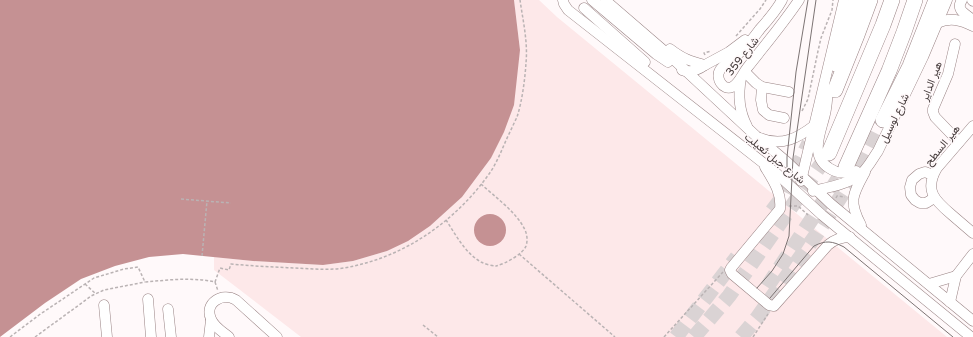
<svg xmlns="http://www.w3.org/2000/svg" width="973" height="337" viewBox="0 0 973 337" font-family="'Varela Round',Vazirmatn,sans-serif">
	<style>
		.built { fill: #fde8e9 }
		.water { fill: #c59193 }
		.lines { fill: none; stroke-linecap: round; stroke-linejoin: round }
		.highway-tunnel { stroke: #dad3d4; stroke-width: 15; stroke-dasharray: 15 8; stroke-linecap: butt }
		.minor-casing { stroke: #998384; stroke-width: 11 }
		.highway-casing { stroke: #998384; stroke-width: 16 }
		.path { stroke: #bab3b4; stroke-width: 1.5; stroke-dasharray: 3 2; stroke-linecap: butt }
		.minor { stroke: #fff; stroke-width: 10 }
		.highway { stroke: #fff; stroke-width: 15 }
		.tram { stroke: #7c7373; stroke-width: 1 }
		.labels { text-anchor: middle; stroke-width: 3; stroke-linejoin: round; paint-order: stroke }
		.street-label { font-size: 11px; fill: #443a3a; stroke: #fff9fa }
	</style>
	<rect width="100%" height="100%" fill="#fff9fa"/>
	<!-- built -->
	<path class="built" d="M514,0h25l18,17 390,320h-646l-87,-67v-13l39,4 70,4 30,-4 34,-10 43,-25 32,-29 29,-39 29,-108z"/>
	<!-- water -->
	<g class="water">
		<path d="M0,0h514l6,50 -6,55 -10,27 -13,26 -29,39 -32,29 -22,15 -21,10 -34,10 -30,4 -70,-4 -70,-7 -34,3 -34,9 -34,13 -36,24 -45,34z"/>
		<circle cx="490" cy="230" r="16"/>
	</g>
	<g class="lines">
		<!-- highway-tunnel -->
		<g class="highway-tunnel">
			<path d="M772,211l10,-13 27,-55"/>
			<path d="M767,287l79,-120"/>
			<path d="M676,337l61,-80"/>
			<path d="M694,337l35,-41 100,-143"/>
			<path d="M741,337l16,-19 59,-83 40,-62 27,-53"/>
		</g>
		<defs>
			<g id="minor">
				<path d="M563,0l1,4 4,6 208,163 46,42 149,122"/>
				<path d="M592,0l64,54 12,8"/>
				<path d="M605,0l65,56 86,80 31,26 44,42 142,117"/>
				<path d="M782,0c-6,11 -14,20 -22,29 -5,7 -10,13 -15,19 -7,7 -21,15 -25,22 -5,8 3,21 12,17 7,-3 11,-14 15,-19 18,-23 36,-44 52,-68"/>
				<path d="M962,0c-7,10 4,14 11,20"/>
				<path d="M972,0l1,1"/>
				<path d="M584,8l61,54"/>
				<path d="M937,23c13,-6 24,-3 36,3"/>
				<path d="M955,44l-7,30 -15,35v3l2,5 24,25"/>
				<path d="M670,49c13,10 20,12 35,16l24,-13 16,-12"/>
				<path d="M682,70c8,3 16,0 23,-5"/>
				<path d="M745,72l11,11 6,4 27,5"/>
				<path d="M741,78c-3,16 -2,33 6,48"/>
				<path d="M762,87l-1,13 2,10 6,5 15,3"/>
				<path d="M828,90c-1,8 -1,16 -3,24 -4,18 -16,41 4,54 9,6 17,6 27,3"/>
				<path d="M973,126l-36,42c-13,22 -3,32 15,47 7,6 14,12 21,18"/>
				<path d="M760,138c22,9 38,0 55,-13"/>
				<path d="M765,167c8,13 17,26 15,42l-49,59 -1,2 2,4 37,31 5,1 54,-61c7,-6 13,-8 22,-8"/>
				<path d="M933,175l-8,-3 -6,2 -7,6 -2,7 1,8 4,5 5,3h6l8,-5"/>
				<path d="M801,181l43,-181"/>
				<path d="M813,191c17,-4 37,-7 50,-19 6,-6 10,-14 15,-21l45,-94 24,-57"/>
				<path d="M861,225c-13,-24 -8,-31 4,-53"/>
				<path d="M929,284l27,-8"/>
				<path d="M148,299l3,38"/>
				<path d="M950,302l6,-26 17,-22"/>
				<path d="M104,305l3,32"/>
				<path d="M168,309l3,28"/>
				<path d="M209,337l2,-17"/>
				<path d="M229,337c-6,-5 -15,-10 -18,-18 -7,-16 11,-27 25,-19l41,37"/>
			</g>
			<g id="highway">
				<path d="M836,64l20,-64"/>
				<path d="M835,90l22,-55 13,-35"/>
				<path d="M883,120l27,-54 26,-66"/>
				<path d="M829,153l54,-128 9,-25"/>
				<path d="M846,167l43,-96 15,-39 11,-32"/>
			</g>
		</defs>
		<!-- minor casing -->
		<use href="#minor" class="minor-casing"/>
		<!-- highway casing -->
		<use href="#highway" class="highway-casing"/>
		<!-- path -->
		<g class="path">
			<path d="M736,36l24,-27 6,-9"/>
			<path d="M705,55l-1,-2 7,-2"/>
			<path d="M802,111l6,-12 10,-48 3,-13 11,-28 1,-10"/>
			<path d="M836,198l1,-2 8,1"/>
			<path d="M181,199l50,4"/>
			<path d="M789,206h9l10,9"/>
			<path d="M446,220c10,15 19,33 35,42 4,2 11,4 15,4 9,-2 27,-12 30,-20 2,-6 1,-13 -2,-18 -8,-16 -30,-32 -43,-44"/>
			<path d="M519,254l96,83"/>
			<path d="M202,256l5,-55"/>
			<path d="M215,282l5,-14 9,2 2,-6c21,2 42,3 63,4 20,1 41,3 60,-2 55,-12 103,-47 135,-92 8,-11 13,-25 19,-38 3,-6 6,-13 9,-19 5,-15 8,-38 9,-54 2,-21 -3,-42 -6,-63"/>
			<path d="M85,284l11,10"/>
			<path d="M423,325l15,12"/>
			<path d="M10,337l29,-22 55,-37 30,-9 14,-2 7,15c23,-2 47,-5 70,0l3,9"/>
			<path d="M35,337l44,-32 12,-9 13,-6 41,-8"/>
			<path d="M664,337l59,-65"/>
			<path d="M753,337l15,-23"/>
		</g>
		<!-- minor -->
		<use href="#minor" class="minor"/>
		<!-- highway -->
		<use href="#highway" class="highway"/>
		<!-- tram -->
		<g class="tram">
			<path d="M787,170v-13l9,-85 12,-72"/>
			<path d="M757,288l15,-17 11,-17 6,-18 4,-78 23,-158"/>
			<path d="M770,298l44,-52c12,-6 18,-5 30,1l109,90"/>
		</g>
	</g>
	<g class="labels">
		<!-- street labels -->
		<g class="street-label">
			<text transform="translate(742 56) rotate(-52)" y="4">شارع 359</text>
			<text transform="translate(931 81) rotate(-69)" y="4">هير الداير</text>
			<text transform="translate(894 118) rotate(-64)" y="4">شارع لوسيل</text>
			<text transform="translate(942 145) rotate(-51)" y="4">هير السطح</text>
			<text transform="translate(775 158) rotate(39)" y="4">شارع جبل ثعيلب</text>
		</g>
	</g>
</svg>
